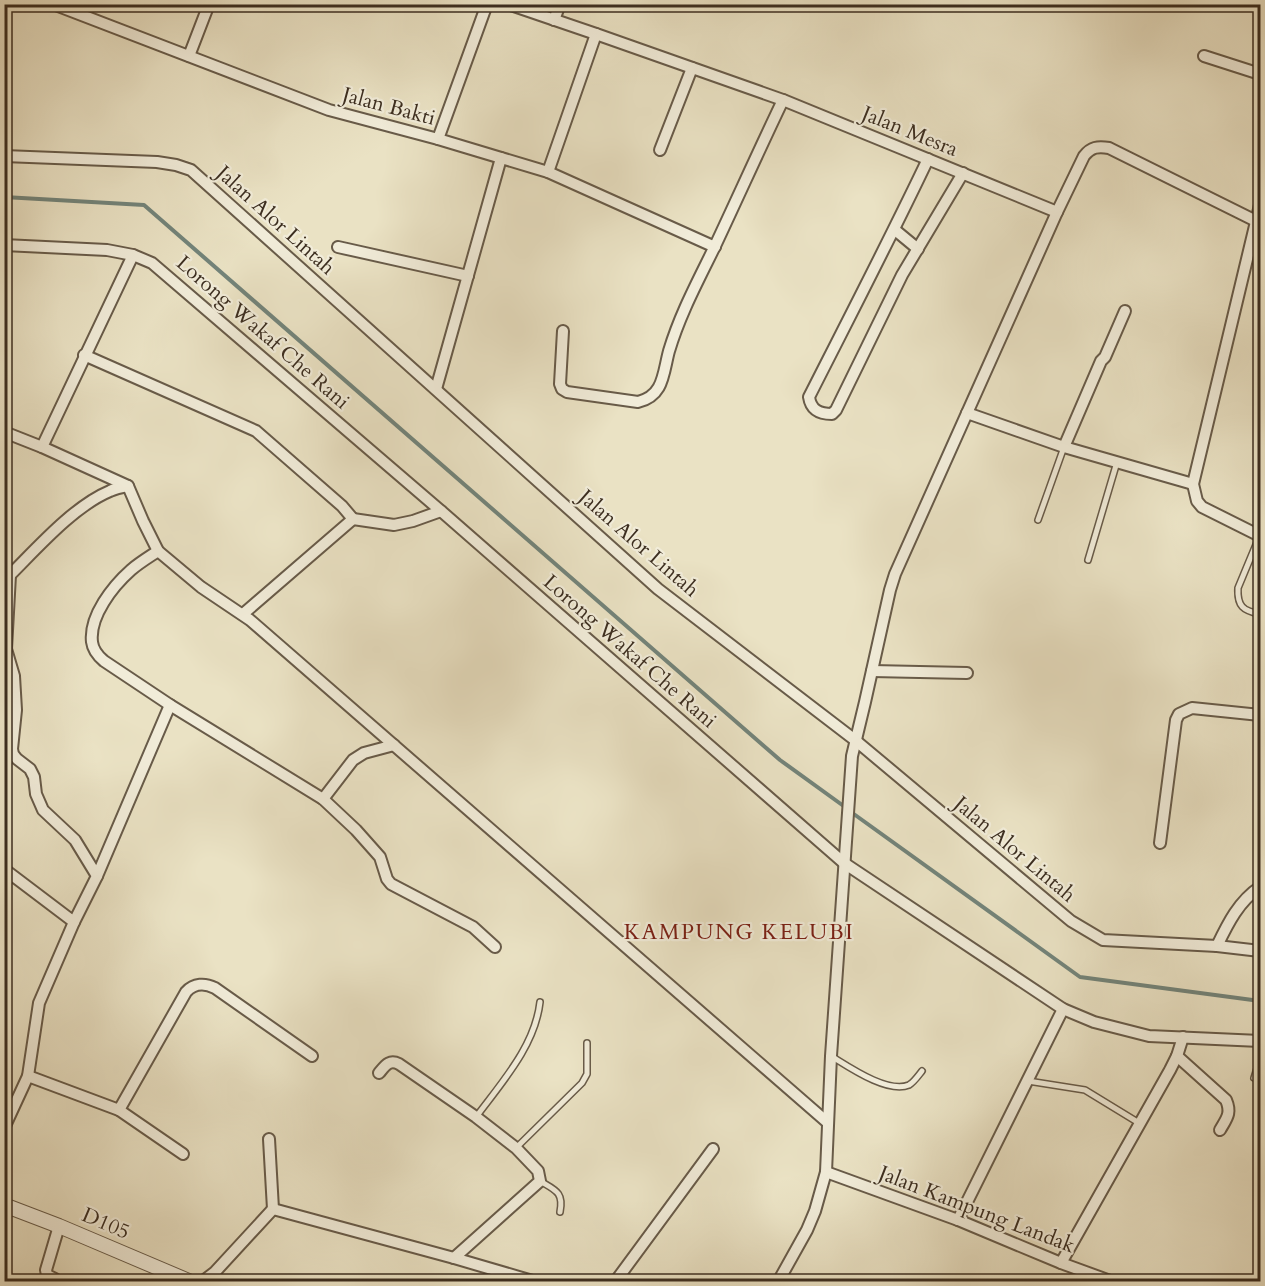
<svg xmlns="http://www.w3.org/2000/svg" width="1265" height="1286" viewBox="0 0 1265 1286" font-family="Cardo,serif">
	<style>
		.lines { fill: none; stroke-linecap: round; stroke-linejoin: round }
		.stream { stroke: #73847a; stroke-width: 4 }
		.service-casing { stroke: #685b49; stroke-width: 8 }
		.minor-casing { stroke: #685b49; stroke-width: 14 }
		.tertiary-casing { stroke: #685b49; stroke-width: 16 }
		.service { stroke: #f1ecd9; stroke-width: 5 }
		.minor { stroke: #f1ecd9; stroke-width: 10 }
		.tertiary { stroke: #f1ecd9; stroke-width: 14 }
		.labels { text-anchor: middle; stroke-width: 4.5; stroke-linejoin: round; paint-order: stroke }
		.street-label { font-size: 21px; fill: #3c2e20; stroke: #f1ecd9 }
		.neighbourhood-label { font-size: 22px; letter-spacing: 1.5px; fill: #7a1f14; stroke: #f1ecd9 }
	</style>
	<rect width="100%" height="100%" fill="#eae2c4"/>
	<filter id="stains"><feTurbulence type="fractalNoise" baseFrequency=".00333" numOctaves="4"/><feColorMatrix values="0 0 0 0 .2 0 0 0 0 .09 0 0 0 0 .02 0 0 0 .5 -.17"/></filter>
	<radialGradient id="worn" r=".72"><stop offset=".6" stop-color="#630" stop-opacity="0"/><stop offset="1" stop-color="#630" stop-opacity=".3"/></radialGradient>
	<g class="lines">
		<!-- stream -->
		<g class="stream">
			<path d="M4,197l140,8 636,555 65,47"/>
			<path d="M851,812l229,165 180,24"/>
		</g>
		<defs>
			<g id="service">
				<path d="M758,4l5,2 4,-2"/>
				<path d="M1038,520l26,-73"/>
				<path d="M1260,535l-22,53c-1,18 5,23 22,26"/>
				<path d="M1088,560l29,-98"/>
				<path d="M831,1056c18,11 57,38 78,29 5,-3 9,-9 13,-14"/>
				<path d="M1254,1078l5,-16 1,-21"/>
				<path d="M1028,1081l57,9 54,33"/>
				<path d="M476,1117c26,-35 59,-71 64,-115"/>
				<path d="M516,1148l66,-65 5,-9v-31"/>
				<path d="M540,1181c15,9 24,11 20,31"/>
			</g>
			<g id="minor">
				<path d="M53,4l276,106 109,29 110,33 167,75"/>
				<path d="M508,4l88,30 187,66 274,112 27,-56c7,-9 14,-10 25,-8l147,73"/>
				<path d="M554,20l6,-16"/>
				<path d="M189,56l20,-52"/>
				<path d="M1204,56l56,18"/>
				<path d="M438,139l49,-135"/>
				<path d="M660,150l32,-82"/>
				<path d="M4,156l153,6 19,3 15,5 467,419 197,151 216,181 32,19 114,6 43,5"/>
				<path d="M928,159c-38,80 -79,159 -119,238 2,13 10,17 23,17l4,-4 66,-135 61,-102"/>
				<path d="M548,172l48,-138"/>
				<path d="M1260,205l-67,279 4,17 5,6 58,29"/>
				<path d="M895,230l23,19"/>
				<path d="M4,245l103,5 26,5 19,8 289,248 403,352 219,146 31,13 55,14 111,5"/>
				<path d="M338,247l130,29"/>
				<path d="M563,331l-3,53 2,5 5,3 71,10c26,-6 25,-29 31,-51 11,-37 29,-70 46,-105 23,-49 45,-98 68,-146"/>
				<path d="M84,355l172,76 86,75 11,13 -110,95"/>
				<path d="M436,389l65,-231"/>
				<path d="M967,413l97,34 129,37"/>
				<path d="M4,432l38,15 86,39 15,35 15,30 43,36 49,33 577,502"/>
				<path d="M42,447l91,-192"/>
				<path d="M1064,447l37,-86 4,-4 20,-46"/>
				<path d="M353,519l41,6 19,-4 28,-10"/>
				<path d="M158,551c-9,6 -19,12 -27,19 -18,16 -42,46 -39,72 1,8 6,14 12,19l66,44 153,94 33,31 24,27 7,22 4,5 82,43 22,20"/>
				<path d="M4,574l6,1c28,-28 64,-69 100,-84 6,-3 12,-4 18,-5"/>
				<path d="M872,671l95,2"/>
				<path d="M323,799l30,-39 11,-7 30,-8"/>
				<path d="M1160,843l16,-123 3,-6 13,-6 68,7"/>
				<path d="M4,869l70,53 23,-46 -22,-36 -32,-30 -7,-16 -2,-17 -4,-8 -13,-10 -4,-5 -1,-5 4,-39 -2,-34 -8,-27 4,-74"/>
				<path d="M97,876l73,-171"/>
				<path d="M1217,946c11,-23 22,-45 43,-59"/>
				<path d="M1177,1056l49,44c6,14 0,19 -6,30"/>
				<path d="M379,1073c6,-7 10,-14 20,-9l77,53 40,31 22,23 2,10 -86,77"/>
				<path d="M28,1076l91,34 67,-118c8,-9 19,-9 29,-4l97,68"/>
				<path d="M119,1110l64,44"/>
				<path d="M4,1128l24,-52 11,-73 35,-81"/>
				<path d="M269,1139l4,70"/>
				<path d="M826,1172l132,48 103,43 52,19"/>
				<path d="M958,1220l105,-211"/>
				<path d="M1061,1263l109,-193 7,-14 6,-19"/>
				<path d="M57,1282l-2,-3 -8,-4 -1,-5 13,-44"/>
				<path d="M202,1282l13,-10 58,-63 181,49 82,24"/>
				<path d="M615,1282l98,-133"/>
				<path d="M778,1282l29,-52 8,-19 11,-39 5,-116 21,-300 13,-54 25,-112 5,-16 162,-362"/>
			</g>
			<path id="tertiary" d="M4,1205l55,21 132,56"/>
		</defs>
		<!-- service casing -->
		<use href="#service" class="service-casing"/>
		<!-- minor casing -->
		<use href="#minor" class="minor-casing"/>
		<!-- tertiary casing -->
		<use href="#tertiary" class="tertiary-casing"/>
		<!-- service -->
		<use href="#service" class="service"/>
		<!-- minor -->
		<use href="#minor" class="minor"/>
		<!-- tertiary -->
		<use href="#tertiary" class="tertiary"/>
	</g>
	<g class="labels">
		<!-- street labels -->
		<g class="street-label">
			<text transform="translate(389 106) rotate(15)" y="7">Jalan Bakti</text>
			<text transform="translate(910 131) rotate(22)" y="7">Jalan Mesra</text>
			<text transform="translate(276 220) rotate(42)" y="7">Jalan Alor Lintah</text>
			<text transform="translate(263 332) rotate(41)" y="7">Lorong Wakaf Che Rani</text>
			<text transform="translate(639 543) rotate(41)" y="7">Jalan Alor Lintah</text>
			<text transform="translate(630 651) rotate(41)" y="7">Lorong Wakaf Che Rani</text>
			<text transform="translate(1015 849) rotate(40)" y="7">Jalan Alor Lintah</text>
			<text transform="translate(977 1209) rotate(21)" y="7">Jalan Kampung Landak</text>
			<text transform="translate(106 1223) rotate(23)" y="7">D105</text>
		</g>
		<!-- neighbourhood labels -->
		<g class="neighbourhood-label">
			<text x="739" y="939">KAMPUNG KELUBI</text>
		</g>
	</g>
	<!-- margin -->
	<rect width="1265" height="1286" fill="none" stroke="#eae2c4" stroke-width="24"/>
	<rect x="6" y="6" width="1253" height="1274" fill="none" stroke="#3c2e20" stroke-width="3"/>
	<rect x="12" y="12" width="1241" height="1262" fill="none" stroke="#3c2e20" stroke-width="1.5"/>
	<rect width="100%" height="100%" filter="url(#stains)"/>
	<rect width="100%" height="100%" fill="url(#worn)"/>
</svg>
